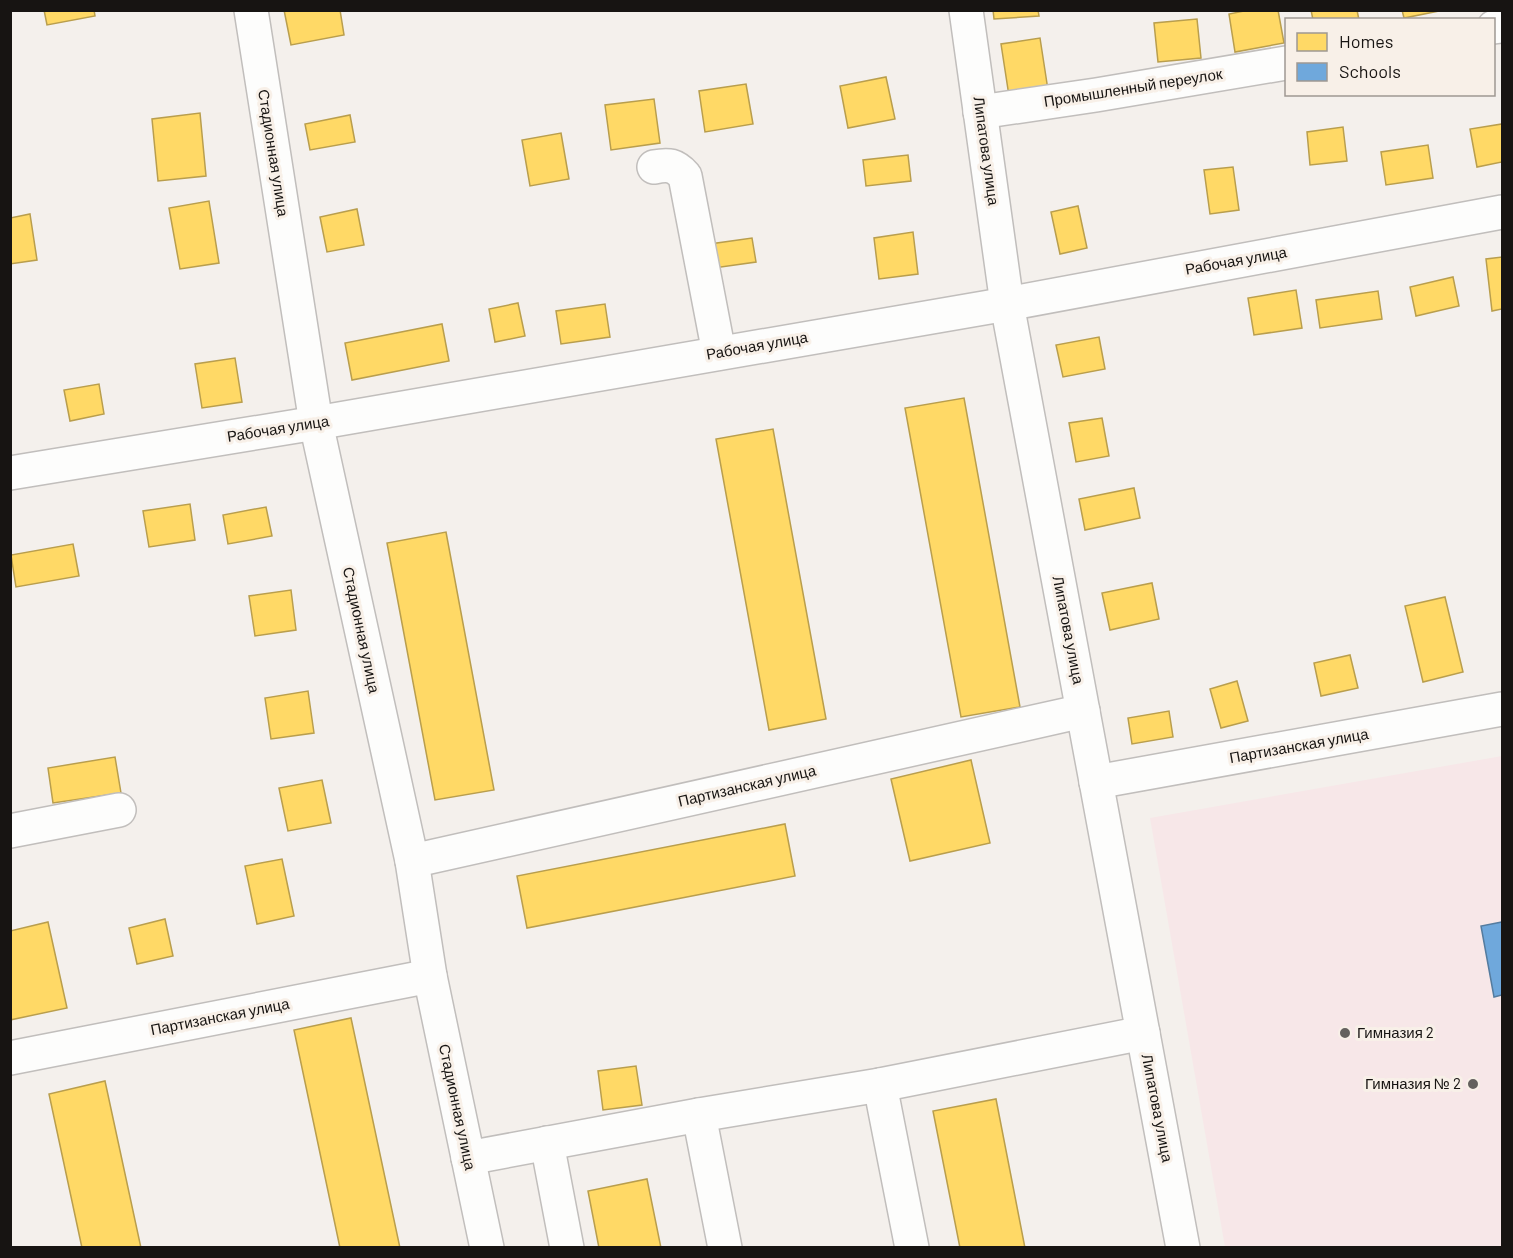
<svg xmlns="http://www.w3.org/2000/svg" width="1513" height="1258" viewBox="0 0 1513 1258" font-family="Barlow,sans-serif">
	<style>
		.education { fill: #f7e7e8 }
		.homes { fill: #ffd966; stroke: #b99e4d; stroke-width: 1.5 }
		.schools { fill: #6fa8dc; stroke: #557c9f; stroke-width: 1.5 }
		.lines { fill: none; stroke-linecap: round; stroke-linejoin: round }
		.minor-casing { stroke: #c1bebc; stroke-width: 36 }
		.minor { stroke: #fdfdfc; stroke-width: 33 }
		.poi-dot { fill: #64615e; stroke: #f8f0e8; stroke-width: 2 }
		.labels { text-anchor: middle; stroke-width: 6; stroke-linejoin: round; paint-order: stroke }
		.street-label { font-size: 15px; fill: #171412; stroke: #f8f0e8 }
		.poi-label { font-size: 15px; fill: #171412; stroke: #f8f0e8; text-anchor: start }
	</style>
	<rect width="100%" height="100%" fill="#f4f0ec"/>
	<!-- education -->
	<path class="education" d="M1502,756v491h-277l-75,-429z"/>
	<!-- homes -->
	<g class="homes">
		<path d="M44,10h50l1,6 -48,9z"/>
		<path d="M284,10h56l4,25 -53,10z"/>
		<path d="M993,10h45l1,6 -45,3z"/>
		<path d="M1249,10h29l6,33 -49,9 -6,-38z"/>
		<path d="M1311,10h46l2,10h-46z"/>
		<path d="M1402,10h42l-40,8z"/>
		<path d="M1197,19l4,39 -43,4 -4,-39z"/>
		<path d="M1040,38l8,52 -39,6 -8,-52z"/>
		<path d="M886,77l9,42 -47,9 -8,-42z"/>
		<path d="M746,84l7,40 -48,8 -6,-41z"/>
		<path d="M654,99l6,44 -49,7 -6,-45z"/>
		<path d="M200,113l6,63 -48,5 -6,-62z"/>
		<path d="M350,115l5,27 -45,8 -5,-26z"/>
		<path d="M1502,124v38l-25,5 -7,-38z"/>
		<path d="M1343,127l4,34 -37,4 -3,-33z"/>
		<path d="M561,133l8,46 -39,7 -8,-46z"/>
		<path d="M1428,145l5,33 -47,7 -5,-33z"/>
		<path d="M908,155l3,26 -45,5 -3,-26z"/>
		<path d="M1233,167l6,43 -29,4 -6,-44z"/>
		<path d="M209,201l10,62 -39,6 -11,-61z"/>
		<path d="M1078,206l9,42 -27,6 -9,-42z"/>
		<path d="M357,209l7,36 -37,7 -7,-35z"/>
		<path d="M30,214l7,46 -27,4v-46z"/>
		<path d="M913,232l5,42 -39,5 -5,-41z"/>
		<path d="M752,238l4,24 -42,6 -4,-24z"/>
		<path d="M1502,257v52l-10,2 -6,-52z"/>
		<path d="M1453,277l6,29 -43,10 -6,-29z"/>
		<path d="M1296,290l6,38 -48,7 -6,-37z"/>
		<path d="M1378,291l4,28 -62,9 -4,-28z"/>
		<path d="M518,303l7,33 -30,6 -6,-33z"/>
		<path d="M605,304l5,33 -49,7 -5,-33z"/>
		<path d="M442,324l7,37 -97,19 -7,-37z"/>
		<path d="M1099,337l6,32 -42,8 -7,-32z"/>
		<path d="M235,358l7,44 -40,6 -7,-44z"/>
		<path d="M99,384l5,30 -34,7 -6,-31z"/>
		<path d="M964,398l56,309 -59,10 -56,-309z"/>
		<path d="M1102,418l7,38 -33,6 -7,-39z"/>
		<path d="M773,429l53,290 -57,11 -53,-291z"/>
		<path d="M1134,488l6,30 -55,12 -6,-31z"/>
		<path d="M190,504l5,36 -46,7 -6,-36z"/>
		<path d="M266,507l6,29 -44,8 -5,-29z"/>
		<path d="M446,532l48,258 -59,10 -48,-257z"/>
		<path d="M73,544l6,32 -63,11 -5,-32z"/>
		<path d="M1152,583l7,36 -49,11 -8,-37z"/>
		<path d="M291,590l5,40 -41,6 -6,-40z"/>
		<path d="M1445,597l18,75 -40,10 -18,-76z"/>
		<path d="M1350,655l8,33 -37,8 -7,-33z"/>
		<path d="M1237,681l11,40 -27,7 -11,-39z"/>
		<path d="M308,691l6,42 -43,6 -6,-41z"/>
		<path d="M1169,711l4,26 -41,7 -4,-26z"/>
		<path d="M115,757l6,36 -68,10 -5,-35z"/>
		<path d="M971,760l19,83 -80,18 -19,-82z"/>
		<path d="M322,780l9,43 -43,8 -9,-43z"/>
		<path d="M785,824l10,52 -268,52 -10,-52z"/>
		<path d="M282,859l12,57 -37,8 -12,-58z"/>
		<path d="M165,919l8,37 -36,8 -8,-36z"/>
		<path d="M48,922l19,86 -57,12v-89z"/>
		<path d="M351,1018l49,230h-60l-46,-218z"/>
		<path d="M636,1066l6,39 -39,5 -5,-39z"/>
		<path d="M105,1081l36,167h-59l-33,-154z"/>
		<path d="M996,1099l29,149h-65l-27,-137z"/>
		<path d="M647,1179l14,69h-62l-11,-57z"/>
	</g>
	<!-- schools -->
	<path class="schools" d="M1502,922v73l-8,2 -13,-71z"/>
	<g class="lines">
		<defs>
			<g id="minor">
				<path d="M251,10l65,413 96,438 18,115 57,272"/>
				<path d="M966,10l41,294 176,944"/>
				<path d="M1494,27l8,-1"/>
				<path d="M980,112l116,-17 190,-32"/>
				<path d="M654,167c15,-3 21,-2 31,9l34,177"/>
				<path d="M10,473l306,-50 691,-119 495,-92"/>
				<path d="M1096,782l406,-73"/>
				<path d="M10,831l109,-21"/>
				<path d="M412,861l671,-150"/>
				<path d="M10,1058l420,-82"/>
				<path d="M880,1085l32,163"/>
				<path d="M699,1115l26,133"/>
				<path d="M547,1143l20,105"/>
				<path d="M468,1158l231,-43 181,-30 263,-52"/>
			</g>
		</defs>
		<!-- minor casing -->
		<use href="#minor" class="minor-casing"/>
		<!-- minor -->
		<use href="#minor" class="minor"/>
	</g>
	<!-- markers -->
	<g class="poi-dot">
		<circle cx="1345" cy="1033" r="6"/>
		<circle cx="1473" cy="1084" r="6"/>
	</g>
	<g class="labels">
		<!-- street labels -->
		<g class="street-label">
			<text transform="translate(1133 88) rotate(-9)" y="5">Промышленный переулок</text>
			<text transform="translate(986 151) rotate(82)" y="5">Липатова улица</text>
			<text transform="translate(273 153) rotate(81)" y="5">Стадионная улица</text>
			<text transform="translate(1236 261) rotate(-10)" y="5">Рабочая улица</text>
			<text transform="translate(757 346) rotate(-10)" y="5">Рабочая улица</text>
			<text transform="translate(278 429) rotate(-9)" y="5">Рабочая улица</text>
			<text transform="translate(361 630) rotate(78)" y="5">Стадионная улица</text>
			<text transform="translate(1068 630) rotate(79)" y="5">Липатова улица</text>
			<text transform="translate(1299 746) rotate(-10)" y="5">Партизанская улица</text>
			<text transform="translate(747 786) rotate(-13)" y="5">Партизанская улица</text>
			<text transform="translate(220 1017) rotate(-11)" y="5">Партизанская улица</text>
			<text transform="translate(457 1107) rotate(78)" y="5">Стадионная улица</text>
			<text transform="translate(1157 1108) rotate(79)" y="5">Липатова улица</text>
		</g>
		<!-- poi labels -->
		<g class="poi-label">
			<text x="1357" y="1038">Гимназия 2</text>
			<text x="1461" y="1089" text-anchor="end">Гимназия № 2</text>
		</g>
	</g>
	<!-- border -->
	<rect width="1513" height="1258" fill="none" stroke="#171412" stroke-width="24"/>
	<!-- legend -->
	<rect x="1285" y="18" width="210" height="78" fill="#f8f0e8" stroke="#9e9892" stroke-width="1.5"/>
	<rect x="1297" y="33" width="30" height="18" fill="#ffd966" stroke="#9e9892" stroke-width="1.5"/>
	<text x="1339" y="48" font-size="18" fill="#171412">Homes</text>
	<rect x="1297" y="63" width="30" height="18" fill="#6fa8dc" stroke="#9e9892" stroke-width="1.5"/>
	<text x="1339" y="78" font-size="18" fill="#171412">Schools</text>
</svg>
